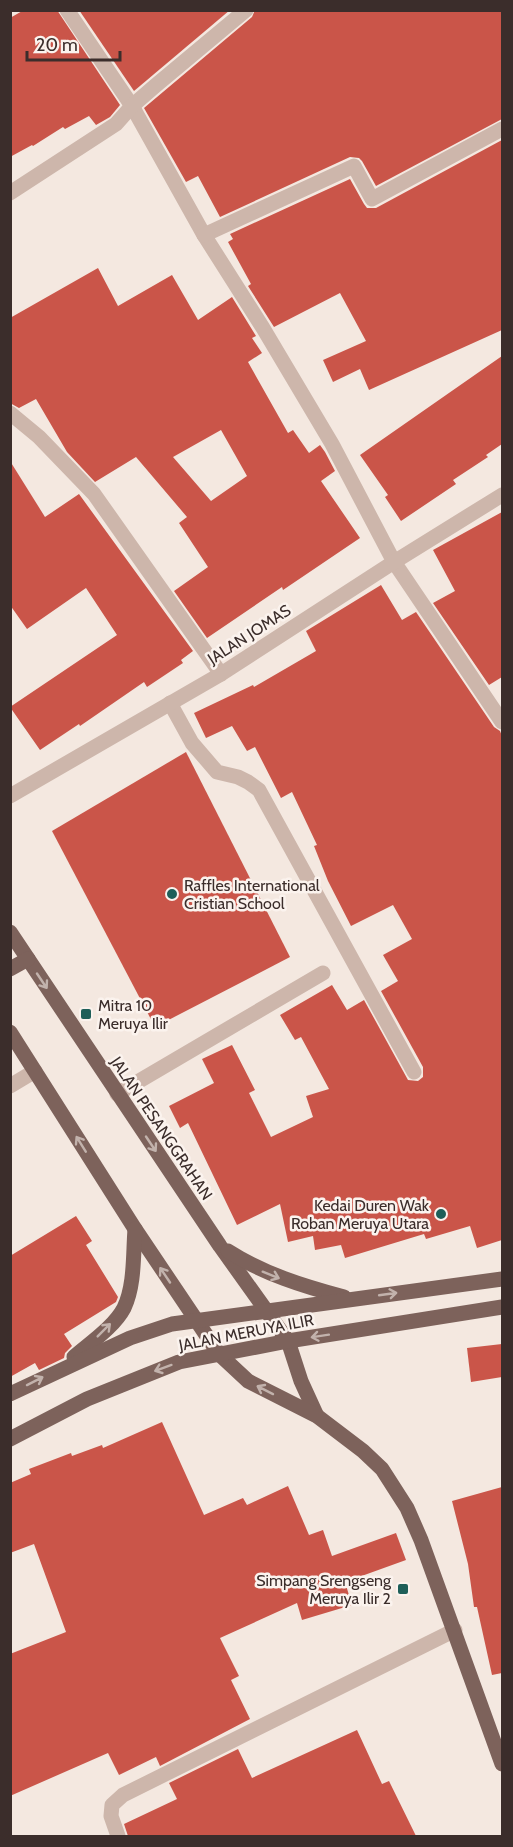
<svg xmlns="http://www.w3.org/2000/svg" width="513" height="1847" viewBox="0 0 513 1847" font-family="Cabin,sans-serif">
	<style>
		.building { fill: #ca5549; fill-rule: evenodd }
		.lines { fill: none; stroke-linecap: round; stroke-linejoin: round }
		.minor { stroke: #cdb6ab; stroke-width: 15 }
		.major { stroke: #7d625b; stroke-width: 15 }
		.oneway { stroke: #c2b2ac }
		.poi-dot { fill: #1e5f59; stroke: #fbf3ee; stroke-width: 2 }
		.labels { text-anchor: middle; stroke-width: 5; stroke-linejoin: round; paint-order: stroke }
		.street-label { font-size: 16px; fill: #3b2d2b; stroke: #fbf3ee }
		.poi-label { font-size: 16px; fill: #3b2d2b; stroke: #fbf3ee; text-anchor: start }
	</style>
	<rect width="100%" height="100%" fill="#f4e8e0"/>
	<!-- building -->
	<g class="building">
		<path d="M24,10h33l63,95 -10,12 -14,8 -7,-9 -24,13 -2,-2 -30,19 -1,-1 -22,12v-139z"/>
		<path d="M79,10h151l-96,81z"/>
		<path d="M255,10h247v109l-126,67 -14,-25 -3,-3 -9,-1 -130,60 -22,-41 -12,6 -42,-74 108,-91z"/>
		<path d="M502,140v190l-133,60 -9,-21 -27,13 -10,-22 43,-19 -26,-48 -66,34 -26,-41 3,-2 -23,-42 5,-3 -3,-5 120,-55 14,25 3,4h9z"/>
		<path d="M98,268l20,38 54,-31 26,45 34,-23 24,39 -4,2 10,15 -14,9 40,71 5,-3 16,23 11,-8 5,7 10,19 -14,10 39,57 -77,52 -1,-3 -75,51 -33,-47 34,-24 -29,-44 8,-6 -51,-60 -41,25 -28,-30 -31,-53 -17,9 -9,-5v-85zM221,430l26,46 -36,25 -38,-44z"/>
		<path d="M502,356v88l-16,11 2,2 -35,23 3,4 -55,37 -16,-24 3,-2 -28,-40z"/>
		<path d="M10,461l35,56 34,-23 114,157 -12,9 2,3 -36,24 -3,-5 -64,44 -1,-2 -39,26 -30,-43 107,-72 -31,-47 -59,41 -17,-24z"/>
		<path d="M502,512v165l-13,8 -56,-82 22,-12 -22,-41z"/>
		<path d="M381,585l21,35 14,-8 78,115 6,4 2,5v504l-25,8 -7,-22 -44,13 -2,-5 -79,24 -4,-13 -26,5 -2,-14 -25,6 -8,-38 -43,21 -49,-102 -8,5 -11,-22 45,-23 -12,-24 30,-14 23,45 -6,3 22,44 42,-20 -7,-21 23,-7 -28,-52 -6,3 -15,-25 52,-30 15,25 17,-10 44,80 10,1 5,-4v-10l-42,-76 17,-10 -15,-26 29,-16 -19,-34 -42,21 -23,-45 -14,-35 3,-1 -25,-53 -11,6 -26,-51 -8,4 -15,-25 -26,12 -12,-25 59,-28 1,2 62,-36 -10,-20z"/>
		<path d="M186,752l104,205 -135,70 -103,-196z"/>
		<path d="M76,1216l16,25 -6,4 32,52 -2,5 -52,32 8,12 -7,7 -1,5 -25,12 -4,-7 -25,14v-121z"/>
		<path d="M502,1344v33l-31,5 -4,-34z"/>
		<path d="M162,1422l42,93 39,-17 4,7 41,-19 21,49 14,-5 9,26 64,-23 10,27 -61,22 7,23 -50,15 -5,-17 -77,35 19,38 -8,4 19,39 -90,47 -4,-9 -37,18 -11,-22 -98,43v-142l56,-22 -32,-88 -24,9v-70l21,-9 -2,-5 42,-16 1,3 30,-11 1,3z"/>
		<path d="M502,1487v186l-10,2 -15,-68h-3l-6,-43 -16,-63z"/>
		<path d="M357,1730l25,54 7,-3 27,55h-288l-4,-12 53,-25 -8,-16 69,-34 14,29z"/>
	</g>
	<g class="lines">
		<!-- minor -->
		<g class="minor">
			<path d="M67,10l65,96 72,129 59,93 69,116 62,118 108,160"/>
			<path d="M10,193l106,-69 16,-18 23,-20 91,-76"/>
			<path d="M204,235l150,-69 18,33 130,-70"/>
			<path d="M10,413l29,24 55,57 127,180"/>
			<path d="M170,703l22,40 25,29 21,5 10,5 11,8 155,282"/>
			<path d="M10,796l211,-122 173,-112 108,-67"/>
			<path d="M10,1086l25,-15"/>
			<path d="M117,1094l206,-121"/>
			<path d="M118,1836l-7,-20 1,-11 11,-10 332,-165"/>
		</g>
		<!-- major -->
		<g class="major">
			<path d="M10,932l210,314 68,95 13,40 16,35"/>
			<path d="M10,969l18,-10"/>
			<path d="M10,1032l125,197 84,125 29,27 69,35 46,35 19,18 25,39 14,32 81,224"/>
			<path d="M228,1251c36,23 75,35 116,46"/>
			<path d="M74,1357c16,-14 40,-30 50,-49 11,-23 9,-54 11,-79"/>
			<path d="M10,1394l120,-56 42,-14 330,-45"/>
			<path d="M10,1439l77,-40 92,-37 109,-21 214,-34"/>
		</g>
	</g>
	<!-- one-way arrows -->
	<defs><path id="oneway-shaft" d="M-6 0H5M1.5-3L5.5 0L1.5 3" fill="none" stroke-width="1.6" stroke-linecap="round" stroke-linejoin="round" transform="scale(1.5)"/></defs>
	<g class="oneway">
		<use href="#oneway-shaft" transform="translate(42 981) rotate(56)"/>
		<use href="#oneway-shaft" transform="translate(81 1144) rotate(-122)"/>
		<use href="#oneway-shaft" transform="translate(151 1144) rotate(56)"/>
		<use href="#oneway-shaft" transform="translate(165 1275) rotate(-124)"/>
		<use href="#oneway-shaft" transform="translate(271 1275) rotate(22)"/>
		<use href="#oneway-shaft" transform="translate(388 1294) rotate(-8)"/>
		<use href="#oneway-shaft" transform="translate(104 1330) rotate(-45)"/>
		<use href="#oneway-shaft" transform="translate(320 1336) rotate(171)"/>
		<use href="#oneway-shaft" transform="translate(163 1368) rotate(160)"/>
		<use href="#oneway-shaft" transform="translate(35 1381) rotate(-27)"/>
		<use href="#oneway-shaft" transform="translate(265 1390) rotate(-153)"/>
	</g>
	<!-- markers -->
	<g class="poi-dot">
		<circle cx="172" cy="894" r="6"/>
		<rect x="80" y="1008" width="12" height="12" rx="3"/>
		<circle cx="441" cy="1214" r="6"/>
		<rect x="397" y="1583" width="12" height="12" rx="3"/>
	</g>
	<g class="labels">
		<!-- street labels -->
		<g class="street-label">
			<text transform="translate(249 634) rotate(-33)" y="6">JALAN JOMAS</text>
			<text transform="translate(162 1128) rotate(56)" y="6">JALAN PESANGGRAHAN</text>
			<text transform="translate(246 1332) rotate(-11)" y="6">JALAN MERUYA ILIR</text>
		</g>
		<!-- poi labels -->
		<g class="poi-label">
			<text x="184" y="891">Raffles International<tspan x="184" dy="18">Cristian School</tspan></text>
			<text x="98" y="1011">Mitra 10<tspan x="98" dy="18">Meruya Ilir</tspan></text>
			<text x="429" y="1211" text-anchor="end">Kedai Duren Wak<tspan x="429" dy="18">Roban Meruya Utara</tspan></text>
			<text x="391" y="1586" text-anchor="end">Simpang Srengseng<tspan x="391" dy="18">Meruya Ilir 2</tspan></text>
		</g>
	</g>
	<!-- border -->
	<rect width="513" height="1847" fill="none" stroke="#3b2d2b" stroke-width="24"/>
	<!-- scale -->
	<path d="M27 51v9h93v-9" fill="none" stroke="#3b2d2b" stroke-width="3"/>
	<text x="36" y="51" font-size="18" fill="#3b2d2b" stroke="#fbf3ee" stroke-width="4.5" paint-order="stroke">20 m</text>
</svg>
